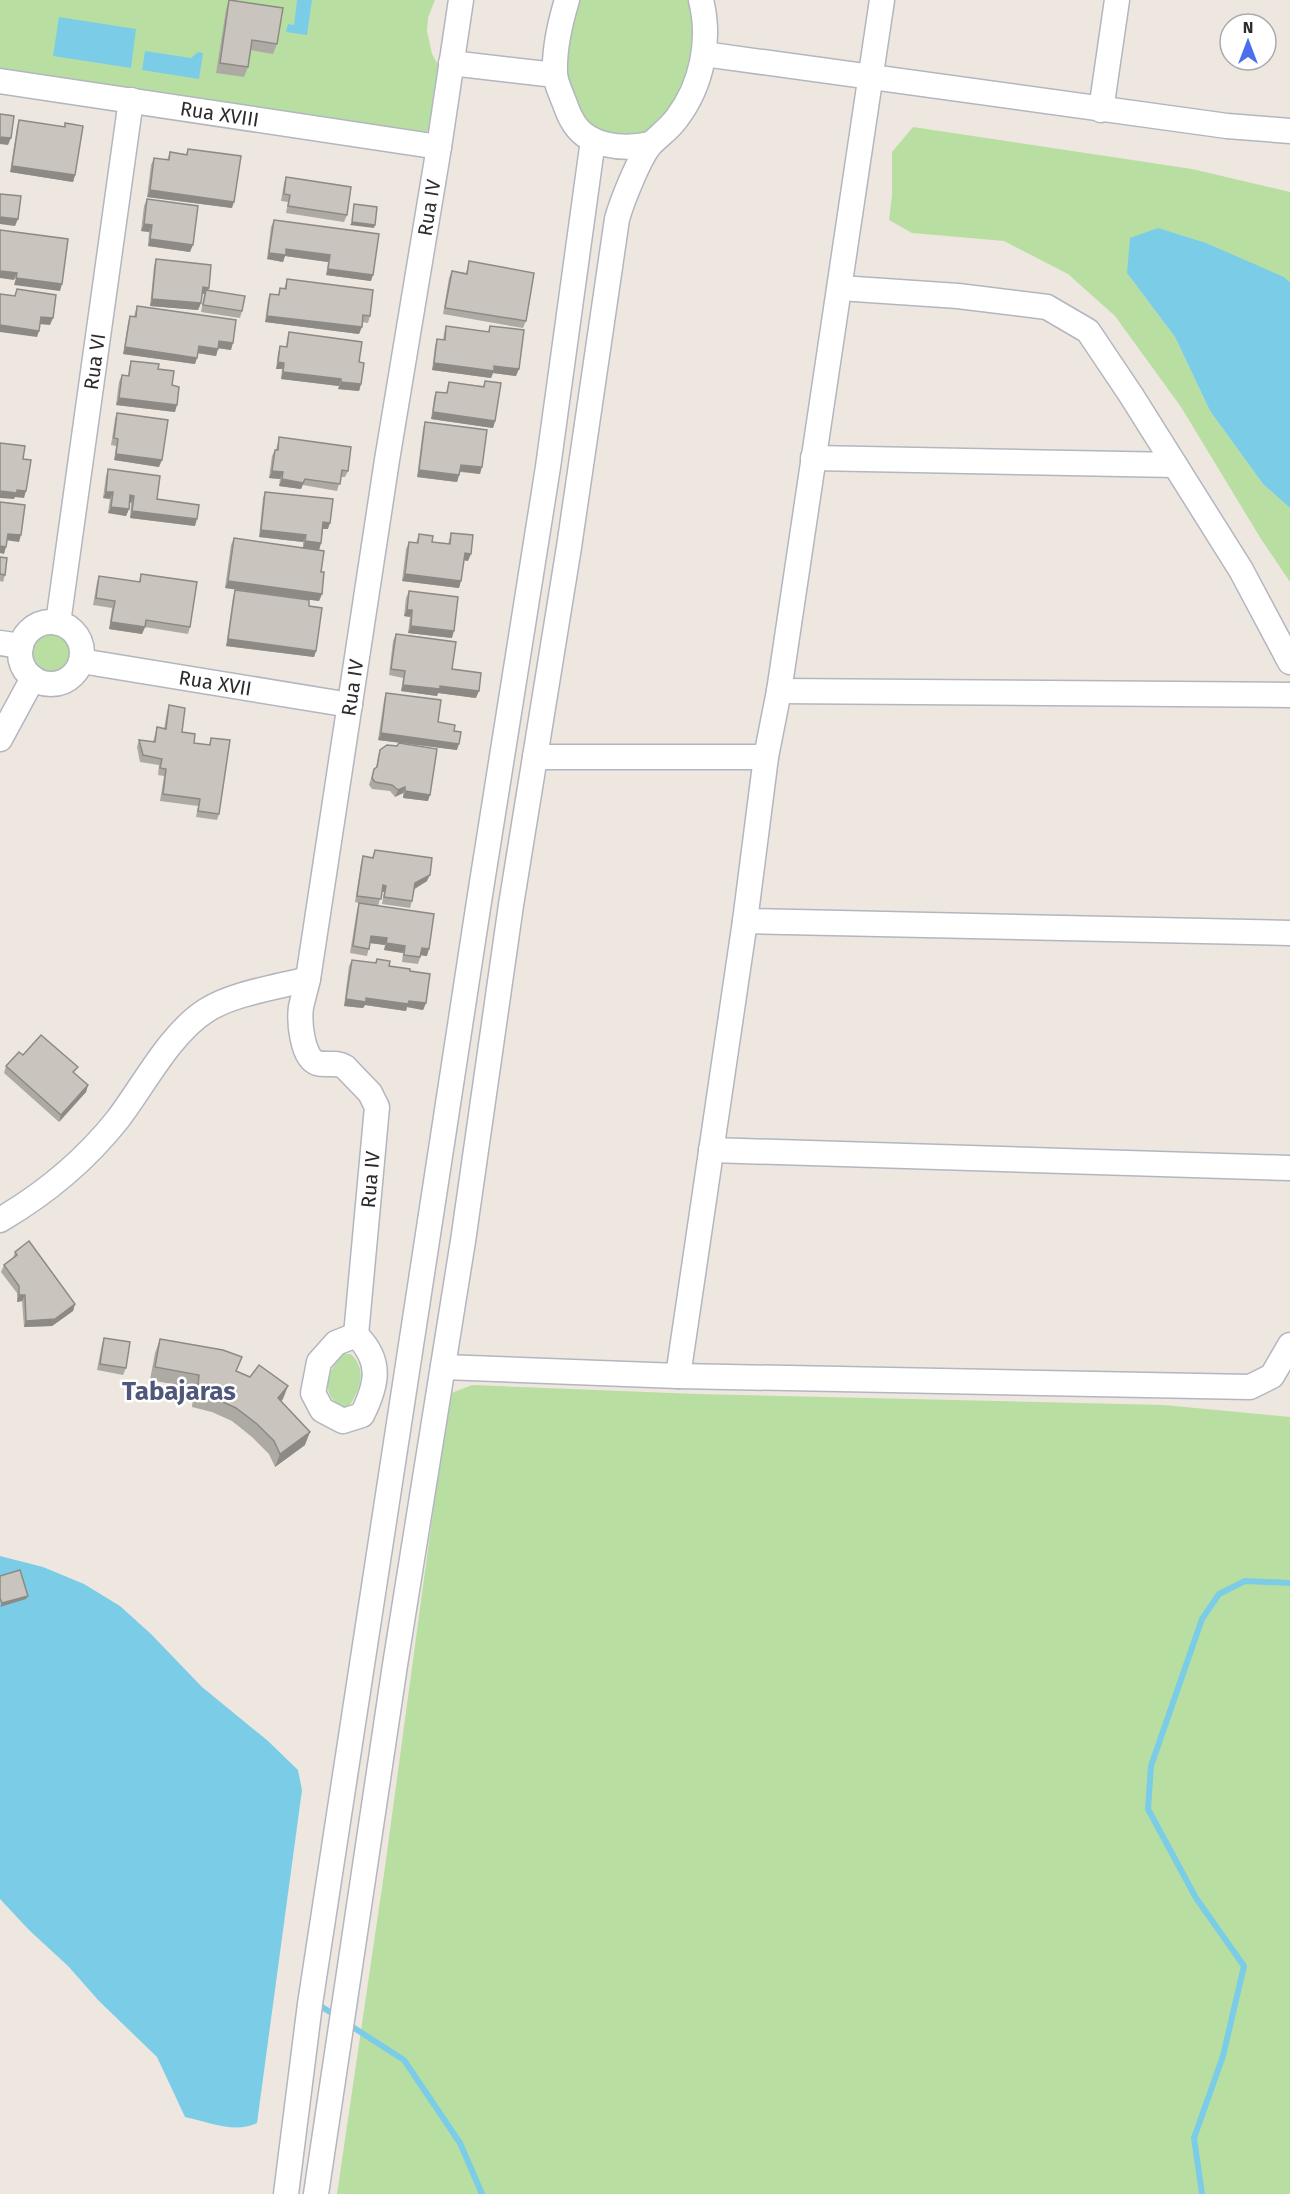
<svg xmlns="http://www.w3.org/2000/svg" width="1290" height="2194" viewBox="0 0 1290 2194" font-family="'Fira Sans',sans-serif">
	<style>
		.green { fill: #b8dfa1 }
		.water { fill: #7bcde7 }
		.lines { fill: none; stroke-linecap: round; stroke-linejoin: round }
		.stream { stroke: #7bcde7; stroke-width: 6 }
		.street-casing { stroke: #b3b6bf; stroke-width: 27 }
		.street { stroke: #fff; stroke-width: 24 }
		.wall { fill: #ada9a3 }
		.shaded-wall { fill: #8d8a85 }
		.building { fill: #c9c5be; stroke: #8d8a85; stroke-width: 1.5 }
		.labels { text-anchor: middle; stroke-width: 5; stroke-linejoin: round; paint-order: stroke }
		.street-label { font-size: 20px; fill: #2c2c2c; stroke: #fff }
		.district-label { font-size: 26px; font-weight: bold; fill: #4f587a; stroke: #fff }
	</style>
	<rect width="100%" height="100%" fill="#ede7e0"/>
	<!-- green -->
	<g class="green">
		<path d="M0,0h435l-7,18 -1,13 5,23 6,11 -9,64 -5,5 -424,-63z"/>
		<path d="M578,0h112c7,40 5,78 -22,111 -6,9 -15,16 -23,23 -36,3 -56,2 -70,-35 -3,-8 -8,-18 -9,-26 -3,-24 6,-50 12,-73z"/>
		<path d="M913,127l279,42 98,23v90l-6,-5 -157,-4 48,64 35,74 53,73 27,24v74l-29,-43 -80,-132 -66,-91 -47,-42 -64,-33 -92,-8 -23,-13 3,-25v-43z"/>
		<circle cx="51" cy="653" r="26"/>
		<path d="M344,1354h7c17,17 9,36 -3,54 -6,0 -8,-2 -13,-6 -15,-15 -4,-36 9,-48z"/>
		<path d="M472,1385l225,9 467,11 126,12v777h-953l48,-327 64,-473z"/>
	</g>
	<!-- water -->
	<g class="water">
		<path d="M297,0h15l-5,35 -21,-3 2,-8 6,1z"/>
		<path d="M59,17l77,12 -5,39 -78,-12z"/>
		<path d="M145,51l46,7 7,-6 5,1 -4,26 -57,-9z"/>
		<path d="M1158,228l48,15 78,34 6,5v226l-27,-24 -53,-73 -35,-74 -48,-64 3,-35z"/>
		<path d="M0,1556l43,11 41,17 36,22 31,28 51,53 66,54 30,29 4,20 -45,333c-22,11 -49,-1 -72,-6l-28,-60 -58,-56 -31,-35 -39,-36 -29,-31z"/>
	</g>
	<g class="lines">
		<!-- stream -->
		<g class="stream">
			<path d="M322,2007l8,5"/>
			<path d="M351,2026l53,34 56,83 22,51"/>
			<path d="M1202,2194l-8,-56 29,-82 21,-90 -48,-68 -48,-89 3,-43 51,-147 17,-25 26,-13 45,2"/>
		</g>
		<defs>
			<g id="street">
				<path d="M567,0c-7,23 -13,48 -12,73 0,8 5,18 8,26 3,7 5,15 9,21 14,27 51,30 78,24"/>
				<path d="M704,54l523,72 63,5"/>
				<path d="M451,63l104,12"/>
				<path id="s1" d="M0,81l439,66"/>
				<path d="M1101,110l16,-110"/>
				<path d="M840,288l118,8 89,11 41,24 43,64 110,175 49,92"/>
				<path d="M813,458l362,7"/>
				<circle cx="51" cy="653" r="31"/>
				<path id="s2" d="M58,623l73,-523"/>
				<path d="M0,643l21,3"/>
				<path id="s3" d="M81,661l269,44"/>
				<path d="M779,691l511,4"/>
				<path d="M0,739l33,-61"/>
				<path d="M535,757h231"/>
				<path d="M745,921l545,12"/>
				<path d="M711,1150l579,18"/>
				<path d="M0,1220c46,-27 84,-58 118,-101 26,-34 52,-86 89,-109 27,-17 71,-23 101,-31"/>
				<path id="s4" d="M356,1335l21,-228 -7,-14 -25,-26c-9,-6 -18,-1 -28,-4 -15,-5 -18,-42 -16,-56 2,-9 5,-19 7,-28l79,-519 52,-313 22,-147"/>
				<path d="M356,1335c27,26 21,50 6,80l-19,6 -21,-11 -9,-17 6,-31 17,-19z"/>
				<path d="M443,1367l235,9 572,11 22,-11 18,-31"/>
				<path d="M678,1376l67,-455 21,-164 13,-66 103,-691"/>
				<path d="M286,2194l24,-190 170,-1109 68,-428 45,-327"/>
				<path d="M316,2194l79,-529 68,-424 48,-336 58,-358 48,-328c5,-18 23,-63 34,-75 9,-9 19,-16 26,-26 25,-33 34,-78 24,-118"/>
			</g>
		</defs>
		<!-- street casing -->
		<use href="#street" class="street-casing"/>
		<!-- street -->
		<use href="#street" class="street"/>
	</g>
	<!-- wall -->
	<g class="wall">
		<path d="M229,0l48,44 -4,10 -23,-4 -2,17 -4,10 -28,-4 10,-63z"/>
		<path d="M19,120l45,7 1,-4 10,52 -2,7 -63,-10 7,-45z"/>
		<path d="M188,149l44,59 -85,-11 4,-32 3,-7 13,2 3,-8 16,2z"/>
		<path d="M286,177l61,38 -3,7 -58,-9 2,-11 -7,-1 3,-18z"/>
		<path d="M147,199l43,53 -42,-6 1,-14 -8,-1 3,-25z"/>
		<path d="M274,220l97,61 -45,-6 2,-13 -43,-6 -2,6 -16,-3 4,-32z"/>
		<path d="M156,259l86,52 -2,7 -39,-6 3,-18h-2l-1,9 -3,7 -48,-4 4,-40z"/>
		<path d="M469,261l57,60 -3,7 -80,-14 6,-36 3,-7 14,2z"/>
		<path d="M287,279l83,37 -2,7 -6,-1 -3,12 -94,-12 3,-22 2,-6 8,1 2,-7 4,1z"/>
		<path d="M137,306l94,44 -13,-2 -2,8 -18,-3 -3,11 -72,-10 5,-31 2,-7h4z"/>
		<path d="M446,326l42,6 2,-6 26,50 -23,-3 -2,5 -59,-8 3,-24 2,-7 6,1 1,-7z"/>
		<path d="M289,332l70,30 2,22 -2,7 -21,-2 1,-3 -58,-7 1,-10h-6l2,-16 2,-7 6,1 1,-8z"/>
		<path d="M131,361l27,8 14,16 3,27 -59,-7 3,-23 3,-7 6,1 1,-8z"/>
		<path d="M485,381l10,40 -2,7 -62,-9 3,-21 2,-6 10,1 3,-11 34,4z"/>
		<path d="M117,413l42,54 -45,-7 2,-14 -5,-1 4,-26z"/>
		<path d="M425,422l55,52 -20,-2 -3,10 -40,-5 6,-48z"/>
		<path d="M279,437l69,34 -3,6h-4l-4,14 -34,-6 -2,4 -22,-3 1,-7 -11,-1 3,-22 3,-6h1z"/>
		<path d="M108,469l49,30 38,27 -65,-8 1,-15 -1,-1 -1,7 -3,7 -18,-3 2,-14 -7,-1 3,-22z"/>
		<path d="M265,492l63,37h-5l-2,14 -2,7 3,44 -3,7 -94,-13 6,-43 3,-7 69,10v-6l-44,-5 4,-39z"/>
		<path d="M451,533l17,28 -4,-1 -5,28 -57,-7 4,-32 3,-7 7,1 3,-9 13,8 16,2z"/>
		<path d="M0,557l5,18 -2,7 -3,-1z"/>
		<path d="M141,574l49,53 -2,7 -43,-7 -3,7 -33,-5 3,-21 -19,-3 4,-23 2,-6 40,6z"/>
		<path d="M235,590l74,16 7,45 -2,6 -88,-11 7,-49z"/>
		<path d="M409,591l43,47 -44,-5 2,-16 -6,-1 2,-18z"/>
		<path d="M396,634l56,35 24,29 -38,-5 -1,3 -36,-5 2,-13 -14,-3 4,-34z"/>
		<path d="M386,693l68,38 3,19 -79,-10 6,-40z"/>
		<path d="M169,705l13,27 12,11 15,2 2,-7 8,76 -2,6 -21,-3 2,-11 -38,-5 4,-25 -6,-1 1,-10 -19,-3 -3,-15 2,-7 14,2 4,-15 7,2 3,-17z"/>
		<path d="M380,750l48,51 -25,-3v-5l-8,4 -5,-6 -18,-2 -3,-4 5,-16 2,-1 2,-11z"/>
		<path d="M375,850l52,31 -13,8 -2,12 -2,7 -28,-4 2,-12h-2l-4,14 49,50 -6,-1 -3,9 -16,-2 1,-9 -19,-3 1,-5 -15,-2 -3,13 -17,-3 7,-43 2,-7 -4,-1 6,-39 2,-7 9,2z"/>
		<path d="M377,959l12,7 21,5 16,32 -3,7 -16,-3 -1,4 -41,-6 -2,3 -19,-2 5,-40 3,-6 23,3z"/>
		<path d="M23,1055l52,19 13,11 -2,7 -27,30 -55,-49 2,-7z"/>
		<path d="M15,1252l60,52 -2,7 -21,15 -28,1 -2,-26 -5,1v-9l-16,-21 3,-7 9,-7z"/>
		<path d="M104,1338l22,30 -3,7 -26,-5 5,-26z"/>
		<path d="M160,1339l90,38 38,9 -7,15 24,44 -30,22 -6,-13 -17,-17 -20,-16 -20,-9 -20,-5 2,-19 -44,-8 5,-27z"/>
	</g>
	<!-- shaded-wall -->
	<g class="shaded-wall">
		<path d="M0,137l11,1 -3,7 -8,-1z"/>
		<path d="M12,166l63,9 -2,7 -63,-10z"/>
		<path d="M150,190l84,12 -2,6 -85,-11z"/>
		<path d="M0,217l18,2 -3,7 -15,-2z"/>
		<path d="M352,222l23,3 -1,3 -24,-3z"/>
		<path d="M144,224l8,1 -3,7 -8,-1z"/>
		<path d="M150,239l43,6 -3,7 -42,-6z"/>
		<path d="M286,249l44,6 -2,7 -43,-6 -2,6 -16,-3 2,-6z"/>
		<path d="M328,269l45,6 -2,6 -45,-6z"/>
		<path d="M0,271l17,2 -3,7 -14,-2z"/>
		<path d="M16,278l46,6 -2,7 -46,-6z"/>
		<path d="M203,287l6,1 -2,6 -1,-4 -2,4h-4z"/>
		<path d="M152,299l49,4 -3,7 -48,-4z"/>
		<path d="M267,316l95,11 -3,7 -94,-12z"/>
		<path d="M41,317l12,1 -3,7 -11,-1z"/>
		<path d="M0,325l39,6 -2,6 -37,-5z"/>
		<path d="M219,341l14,2 -2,7 -14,-2z"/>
		<path d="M199,346l19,3 -2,7 -19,-3z"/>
		<path d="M125,347l72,11 -2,6 -72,-10z"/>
		<path d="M278,362l6,1 -2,6h-6z"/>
		<path d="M434,363l60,3 25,3 -3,7 -23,-3 -2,5 -59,-8z"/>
		<path d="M283,372l58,7 -2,7 -58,-7z"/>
		<path d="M341,382l20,2 -2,7 -21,-2z"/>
		<path d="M119,398l58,7 -2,7 -59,-7z"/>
		<path d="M433,412l62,9 -2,7 -62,-9z"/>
		<path d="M116,454l46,6 -3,7 -45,-7z"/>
		<path d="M461,465l21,2 -2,7 -22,-3z"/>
		<path d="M419,470l40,5 -2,7 -40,-5z"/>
		<path d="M272,471l11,1 -3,7 -11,-1z"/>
		<path d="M282,479h23l-4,10 -22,-3z"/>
		<path d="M17,490l9,1 -2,7 -9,-1 -1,2 -14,-1v-7z"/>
		<path d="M106,492h7l-3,7 -7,-1z"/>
		<path d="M130,495l4,1 -3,7 -3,-1z"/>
		<path d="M111,507l18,2 -3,7 -18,-3z"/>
		<path d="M132,511l65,8 -2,7 -65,-8z"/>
		<path d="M323,522l7,1 -2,6h-7z"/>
		<path d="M261,530l45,5 -3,7 -44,-5z"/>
		<path d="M8,534l13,1 -2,7 -14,-2z"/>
		<path d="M305,541l16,2 -2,7 -16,-2z"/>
		<path d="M0,546l6,1 -2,7 -4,-1z"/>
		<path d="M465,553l6,1 -3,7 -5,-1z"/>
		<path d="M405,574l56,7 -2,7 -57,-7z"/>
		<path d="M228,581l94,13 -3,7 -94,-13z"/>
		<path d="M407,610h5l-2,7 -6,-1z"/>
		<path d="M111,622l34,5 -3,7 -33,-5z"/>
		<path d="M411,626l43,5 -2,7 -44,-5z"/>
		<path d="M228,639l88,12 -2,6 -88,-11z"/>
		<path d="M403,685l37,1 39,5 -3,7 -38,-5 -1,3 -36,-5z"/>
		<path d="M381,733l78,11 -2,6 -79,-10z"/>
		<path d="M405,787l-2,6 -8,4 3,-7z"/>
		<path d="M405,791l25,4 -2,6 -25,-3z"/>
		<path d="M430,875l-3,6 -14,9 2,-7z"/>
		<path d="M383,885l3,1 -2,6h-4z"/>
		<path d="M371,936l16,2 -2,7 -16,-2z"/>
		<path d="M386,943l19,3 -2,7 -19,-3z"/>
		<path d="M422,948l7,1 -2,7 -8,-1z"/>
		<path d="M366,998l43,3 17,2 -3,7 -16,-3 -1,4 -41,-6 -2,3 -19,-2 2,-7z"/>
		<path d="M88,1085l-2,7 -27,30 2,-7z"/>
		<path d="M19,1295h6l-3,6 -5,1z"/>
		<path d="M75,1304l-2,7 -21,15 -28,1 2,-6z"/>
		<path d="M288,1386l-5,13 -10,12 5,-13z"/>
		<path d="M310,1432l-5,13 -30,22 5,-13z"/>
		<path d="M28,1596l-2,3 -26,8 2,-4z"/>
	</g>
	<!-- building -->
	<g class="building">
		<path d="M229,0l54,8 -6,36 -25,-4 -4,27 -28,-4z"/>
		<path d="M0,114l14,2 -3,22 -11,-1z"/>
		<path d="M19,120l46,7v-4l18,3 -8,49 -63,-9z"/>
		<path d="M188,149l53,7 -7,46 -84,-12 4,-32 15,2 1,-8 17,3z"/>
		<path d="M286,177l65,10 -4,28 -59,-9 2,-11 -6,-1z"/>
		<path d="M0,194l21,2 -3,23 -18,-2z"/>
		<path d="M147,199l51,7 -5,39 -43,-6 2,-14 -8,-1z"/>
		<path d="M354,204l23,3 -2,18 -23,-3z"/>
		<path d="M274,220l105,14 -6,41 -45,-6 2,-14 -44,-6v6l-17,-2z"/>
		<path d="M0,230l68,9 -6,45 -46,-6 1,-5 -17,-2z"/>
		<path d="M156,259l55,6 -2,23 -6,-1 -2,16 -49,-4z"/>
		<path d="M469,261l65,12 -8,48 -81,-13 7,-37 15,3z"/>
		<path d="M287,279l86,11 -3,26 -7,-1 -1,12 -95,-11 3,-22 9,1 1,-7 6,1z"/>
		<path d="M17,289l39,6 -3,23 -12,-1 -2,14 -39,-6v-31l15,2z"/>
		<path d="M206,290l39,6 -3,15 -39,-6z"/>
		<path d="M137,306l99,14 -3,23 -14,-2 -1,8 -19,-3 -2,12 -72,-11 5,-31 6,1z"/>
		<path d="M446,326l43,6 1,-6 34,4 -5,39 -25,-3v5l-60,-8 3,-24 8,1z"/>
		<path d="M289,332l73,10 -3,20 5,1 -3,21 -20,-2v-3l-58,-7 1,-9 -6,-1 2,-16 7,1z"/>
		<path d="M131,361l28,3 -1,5 16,2 -2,14 7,2 -2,18 -58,-7 3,-23 7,1z"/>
		<path d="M485,381l16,2 -6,38 -62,-9 3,-20 11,1 2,-11 35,5z"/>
		<path d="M117,413l51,7 -6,40 -46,-6 2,-15 -4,-1z"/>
		<path d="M425,422l62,8 -5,37 -21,-2 -2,10 -40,-5z"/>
		<path d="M279,437l72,10 -3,24 -6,-1 -2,14 -35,-5 -2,4 -21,-4 1,-7 -11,-1 3,-21h3z"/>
		<path d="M0,443l25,3 -2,13 8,1 -5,31 -9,-1v3l-17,-2z"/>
		<path d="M108,469l52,7 -3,23 42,6 -2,14 -65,-8 2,-15 -4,-1 -1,14 -18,-2 2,-15h-7z"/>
		<path d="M265,492l68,7 -3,24 -7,-1 -2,21 -16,-2 1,-6 -45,-5z"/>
		<path d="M0,502l25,3 -4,30 -13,-1 -2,13 -6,-1z"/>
		<path d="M451,533l22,2 -2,19 -6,-1 -4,28 -56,-7 4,-32 9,1 1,-9 14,2 -1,6 18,2z"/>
		<path d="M234,538l90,13 -3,21h3l-2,22 -94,-13z"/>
		<path d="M0,557l7,1 -2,17 -5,-1z"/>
		<path d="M141,574l56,8 -7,45 -44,-7 -1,7 -34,-5 4,-21 -19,-3 3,-22 41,6z"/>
		<path d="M235,590l74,10v6l13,2 -6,43 -88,-12z"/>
		<path d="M409,591l49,6 -4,34 -43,-5 1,-16h-5z"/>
		<path d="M396,634l60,8 -4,27 29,4 -2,18 -39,-5v3l-37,-4 2,-14 -14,-2z"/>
		<path d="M386,693l55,7 -3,22 17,3 -1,6 7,1 -2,12 -78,-11z"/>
		<path d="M169,705l16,3 -3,24 13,2 -1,9 16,2 1,-7 19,2 -11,74 -21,-3 2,-12 -37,-5 3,-25 -6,-1 2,-9 -19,-4 -4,-15 16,2 2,-15 9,2z"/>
		<path d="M399,743l38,6 -7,46 -25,-4v-4l-7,3 -6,-5 -17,-3 -3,-4 2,-9 3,-2 3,-17 7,-5 10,1z"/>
		<path d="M375,850l57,8 -2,17 -15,8 -3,18 -28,-4 2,-11 -3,-1 -2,14 -24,-3 6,-40 10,2z"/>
		<path d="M359,903l75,11 -5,35 -7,-1 -2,9 -16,-2 1,-9 -19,-3 1,-5 -16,-2 -2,13 -16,-3z"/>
		<path d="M377,959l13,2 -1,5 21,3v2l20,3 -4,29 -17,-2 -1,3 -42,-6v4l-20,-3 6,-39 24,3z"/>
		<path d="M41,1035l37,32 -5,5 15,13 -27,30 -55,-49 13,-14 4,3z"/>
		<path d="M29,1241l46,63 -20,15 -29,2 -1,-26h-6v-9l-15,-21 13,-10 -2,-3z"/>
		<path d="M104,1338l26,4 -4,26 -26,-4z"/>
		<path d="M160,1339l63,11 19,7 -6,14 14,6 9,-12 29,21 -10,12 32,34 -30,22 -6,-13 -17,-17 -21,-16 -20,-9 -19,-5 2,-19 -44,-8z"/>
		<path d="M20,1570l8,26 -26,7 -2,-5v-22z"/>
	</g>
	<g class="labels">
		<!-- street labels -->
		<g class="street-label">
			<text dy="7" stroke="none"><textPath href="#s1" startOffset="222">Rua XVIII</textPath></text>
			<text dy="7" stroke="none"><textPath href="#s4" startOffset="1180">Rua IV</textPath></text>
			<text dy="7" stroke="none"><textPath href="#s2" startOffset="264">Rua VI</textPath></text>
			<text dy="7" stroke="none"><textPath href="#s3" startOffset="136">Rua XVII</textPath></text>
			<text dy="7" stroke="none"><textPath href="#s4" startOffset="694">Rua IV</textPath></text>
			<text dy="7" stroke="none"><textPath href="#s4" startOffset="156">Rua IV</textPath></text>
		</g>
		<!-- district labels -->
		<g class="district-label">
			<text x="179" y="1400">Tabajaras</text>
		</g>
	</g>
	<!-- north arrow -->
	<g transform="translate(1248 42)"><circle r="28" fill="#ffffff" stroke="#ababab" stroke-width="1.5"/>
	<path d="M0-4.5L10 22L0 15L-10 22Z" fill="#4d6fed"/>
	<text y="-9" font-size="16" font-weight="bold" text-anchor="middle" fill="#2c2c2c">N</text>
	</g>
</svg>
